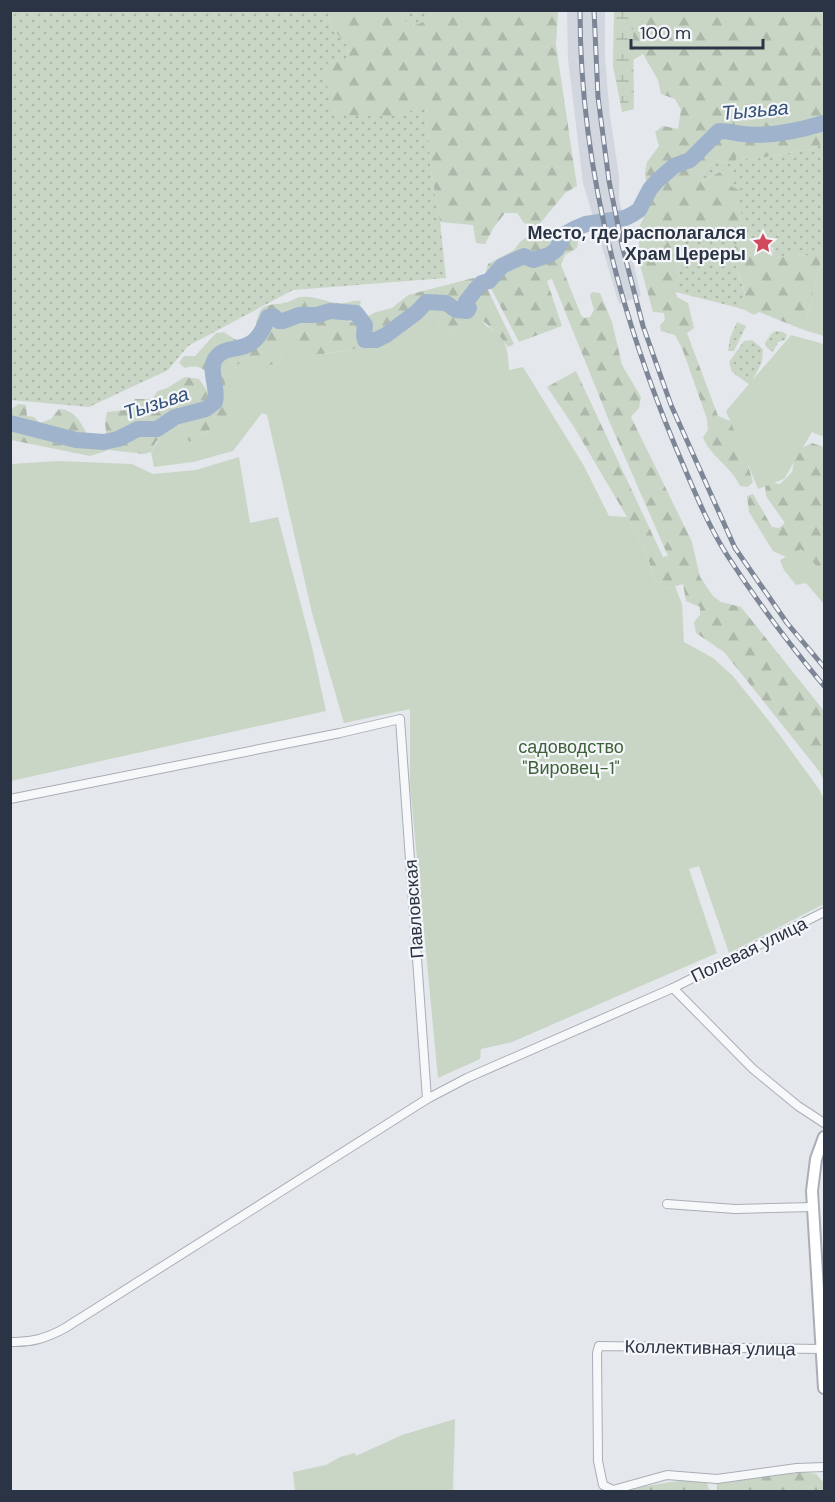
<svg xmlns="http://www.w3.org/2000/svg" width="835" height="1502" viewBox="0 0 835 1502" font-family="'DM Sans',sans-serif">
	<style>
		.built { fill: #d2d6de }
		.grass { fill: url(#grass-dots) }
		.forest { fill: url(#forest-firs) }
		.wetland { fill: url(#wetland-marsh) }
		.garden { fill: #c9d6c5 }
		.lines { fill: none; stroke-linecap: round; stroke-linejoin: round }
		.river { stroke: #9fb4cc; stroke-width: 16 }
		.minor-casing { stroke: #a9aeb7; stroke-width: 10 }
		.secondary-casing { stroke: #a9aeb7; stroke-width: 14 }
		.minor { stroke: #f7f8fa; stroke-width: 8 }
		.secondary { stroke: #fff; stroke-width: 10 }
		.rail-casing { stroke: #7d8696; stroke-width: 5 }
		.rail { stroke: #f4f6f9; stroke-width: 3; stroke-dasharray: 9; stroke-linecap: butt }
		.labels { text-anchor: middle; stroke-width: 4.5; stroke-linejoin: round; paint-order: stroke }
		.poi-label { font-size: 18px; font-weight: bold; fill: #2b3445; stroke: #f4f6f9; text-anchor: end }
		.park-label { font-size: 18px; fill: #3f6138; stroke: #f4f6f9 }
		.street-label { font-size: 18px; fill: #2b3445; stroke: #f4f6f9 }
		.water-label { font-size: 20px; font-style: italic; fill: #34527a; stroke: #f4f6f9 }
	</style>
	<defs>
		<pattern id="grass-dots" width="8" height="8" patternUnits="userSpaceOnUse" patternTransform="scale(1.5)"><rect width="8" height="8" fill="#c9d6c5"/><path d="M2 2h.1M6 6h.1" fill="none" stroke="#adb8ab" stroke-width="1.8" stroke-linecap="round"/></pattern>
		<pattern id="forest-firs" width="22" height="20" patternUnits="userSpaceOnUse" patternTransform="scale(1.5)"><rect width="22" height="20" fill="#c9d6c5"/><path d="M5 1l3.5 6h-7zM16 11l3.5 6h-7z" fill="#adb8ab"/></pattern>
		<pattern id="wetland-marsh" width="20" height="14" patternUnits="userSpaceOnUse" patternTransform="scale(1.5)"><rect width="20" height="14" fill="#c9d6c5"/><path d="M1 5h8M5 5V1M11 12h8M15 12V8" fill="none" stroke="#adb8ab"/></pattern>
	</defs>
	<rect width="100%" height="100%" fill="#e4e7ec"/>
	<!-- built -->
	<path class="built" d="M567,11h38v47l5,58 9,60v23l22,97 -22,8 -36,-121 -15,-124z"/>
	<!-- grass -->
	<g class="grass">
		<path d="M11,11h318l2,16 16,18 1,15 -20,2 70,54 28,-12 5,66 9,52 6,56 -153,12 -105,56 -20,24 -79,37 -78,-7z"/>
		<path d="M402,11h26v9l-18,7 -10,-13z"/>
		<path d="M824,144v104l-18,8 -16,-3 -11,5 -6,-2v-9l-40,8 12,40 -5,9 3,5 -67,-17 -2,-8 6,-7 -2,-9 -8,-14 8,-5v-8l7,-4 24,2 1,-4 24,-5v-30l5,-10 -8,-4 -7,-16 -23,11 -3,-5 18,-16 11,3 10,-11 12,8 62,-11z"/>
		<path d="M737,322l9,4 -12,25h-6l2,-13z"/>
		<path d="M776,331l7,1 4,3 -2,5 -7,2 -5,10 -6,-4 -2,-5 6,-9z"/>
		<path d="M752,340l11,9 -1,13 -12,23 -18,-13 -3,-10 15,-21z"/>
	</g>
	<!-- forest -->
	<g class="forest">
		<path d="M329,11h73l-2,3 10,13 18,-7v-9h130l-2,34 21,141 -12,7 -27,33 -14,-3 -7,-10h-12l-11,14 -9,17 -9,-1 -3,-18 -33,-3 -9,-52 -5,-65 -28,11 -66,-1 -7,-43 3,-10 20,-3 -1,-14 -16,-18z"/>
		<path d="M633,11h191v133l-13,5 -62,11 -12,-7 -3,10h-7l-11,-3 -18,16 4,5 22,-11h9l2,7 -5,2 1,7 8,4 1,6 -5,4 11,23 -12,7 -23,5 -2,4 -24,-2 -7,4v8l-8,5 8,14 2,9 -6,7 3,13 11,6 6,25 -7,5 31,83 12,5 27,37 -10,4 6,20 -5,5 -8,-1c-10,-21 -31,-31 -37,-49l5,-7 -1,-11 -25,-71 -7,-13 -14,-4 -1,-6 5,-5 -1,-7 -11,-1 -14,-50v-35l10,-20 -4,-34 2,-11 12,-16 -4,-14 8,-6 15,3 3,-19 -6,-11 -14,-5 -3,-14 -15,-26 -10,6z"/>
		<path d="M575,225l4,11 -2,12 -12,7 -4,10 20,50 3,3 6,-1 4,-7 -4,-14 2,-4 8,1 12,29 10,43 19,32 -2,11 -8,9 61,125 8,35 13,19 8,6 20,5 83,104v70l-5,-10 -95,-119 -28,-19 -2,-11 6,-7v-8l-14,-6 -3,-17 -17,5 -12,-9 -7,-26 -20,-37 -53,-90 -27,-40 29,-16 87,186 5,-1 -58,-133 -58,-144 -5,2 15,45 -43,16 -34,-65 3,-13 26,-14 6,-8 8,-6 14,3z"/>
		<path d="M765,237l5,2 3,17 6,2 11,-5 16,3 14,-8h4l-20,82 -45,-18 -5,3 -11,-6 -3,-5 5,-10 -12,-39v-6l5,-7z"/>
		<path d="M477,277l7,5 30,62 -6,3c-10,-13 -22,-24 -35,-35l-23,22h-7c-11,-12 -5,-22 2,-35l-5,-5 -27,22 -24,14 -20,8 -12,11 -42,6 -14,-9 -17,4 -5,12c-24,9 -34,36 -52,54 -11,11 -25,19 -39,27l-7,-26 -25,25 -5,10 -7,2 -35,-4 -19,6 -79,-16v-31l8,-5 7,1 1,11 7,1 6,6 11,-4 8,-10c19,1 23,18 33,33l8,1 7,-5 -2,-15 2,-11 18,-2 10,-11h17l6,-8 9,-3 18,-11 14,2 9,13 6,-1 1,-9c-9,-11 -14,-19 -30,-14l-6,-5 5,-7h11l21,-23 8,-1c12,9 26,17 36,1l-4,-6c3,-27 12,-20 32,-25 4,-1 8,-5 13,-5 11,-2 26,5 37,6 8,1 15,-3 23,-2l-1,6 -11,9v5l6,2 21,-11 16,-4 16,-13z"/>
		<path d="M812,443l12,4v125l-3,1 -48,-22 -24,-39 -2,-16 6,-2 19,33 7,1 6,-5 -19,-27 -1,-10 7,-3 8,1 12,-12 4,-21z"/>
		<path d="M792,1470l24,4 8,9v8h-106l-2,-8z"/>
		<path d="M683,1480l24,3 3,9h-87c20,-7 40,-8 60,-12z"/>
	</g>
	<!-- wetland -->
	<path class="wetland" d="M614,11h19l1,98 -12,3 -9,-46z"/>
	<!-- garden -->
	<g class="garden">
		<path d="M824,248v88l-20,-6z"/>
		<path d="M440,294l5,5c-7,13 -13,23 -2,35h7l23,-22h8l4,13c21,12 23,22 24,45l14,-3 61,99 25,50 18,1 20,37 7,26 12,9 9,-3 7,18 2,38 29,16 20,18 40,50 46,63 5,10v105l-95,49 -30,-87 -10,3 28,84 -205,89 -31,7 -1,10 -42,19 -28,-293v-76l-66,14 -32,-110 -45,-198 -5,-2 -29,38 -40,11 -39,5 -3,-15 21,-33 9,-2 8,25 18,-10 20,-17 -3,-47 40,-11 3,9 12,-4 5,-12 7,-8 10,4 15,9 41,-6 12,-11 20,-8 24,-14z"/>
		<path d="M791,335l33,9v93l-12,-5 -28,47 -26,10 -32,-78z"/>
		<path d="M239,457l11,66 28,-6 34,130 14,64 -315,70v-317l48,-3 73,3 21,10 43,-4z"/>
		<path d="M801,549l23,25v30l-18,-21 -10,2 -12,-15 -4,-10z"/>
		<path d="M455,1419l-2,72h-158l-2,-19 33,-7 14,-8 15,-4 1,3 46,-21z"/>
	</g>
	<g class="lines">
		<!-- river -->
		<path class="river" d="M10,423l66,17 28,2 14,-3 20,-10h19l18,-12 31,-8 9,-7c4,-13 -7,-31 0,-43 13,-20 38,3 53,-42l5,-1 6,5h4l16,-6h18l13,-4 26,2 9,12 -1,11 1,4h11l10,-5 31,-23 9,-10 20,1 10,7 11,1 2,-3 -3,-6 10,-13 6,-6 7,-2 13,-15 22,-10 9,4 16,-5 7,-5 9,-16 9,-5 12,-5 39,-6 8,-4 6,-4 11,-21 7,-8 17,-15 16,-6 29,-29c9,0 15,2 24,3 25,3 58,-4 81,-11"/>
		<defs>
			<g id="minor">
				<path d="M10,799l330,-66 60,-14 27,380"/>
				<path d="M673,988l80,81 45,37 26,17"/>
				<path d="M667,1204l68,5 77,-2"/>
				<path d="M10,1342c21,1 37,-4 55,-14l362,-229 40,-21 206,-90 151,-76"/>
				<path d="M822,1349l-223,-3 -2,7 1,108 5,24 10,5 54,-15 50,4 80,-11 27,-1"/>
			</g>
			<path id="secondary" d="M824,1137l-8,22 -4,32 12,197"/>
		</defs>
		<!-- minor casing -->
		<use href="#minor" class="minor-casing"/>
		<!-- secondary casing -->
		<use href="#secondary" class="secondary-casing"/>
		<!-- minor -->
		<use href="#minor" class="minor"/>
		<!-- secondary -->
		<use href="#secondary" class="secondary"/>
		<defs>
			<g id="rail">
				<path d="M580,10c0,151 38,299 96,438 15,35 30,74 51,107 29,45 63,90 97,131"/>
				<path d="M594,10l4,87 11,84 13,64 21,81 28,79 64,143 52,75 37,44"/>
			</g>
		</defs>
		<!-- rail casing -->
		<use href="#rail" class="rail-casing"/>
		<!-- rail -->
		<use href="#rail" class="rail"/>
	</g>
	<!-- icons -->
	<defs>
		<symbol id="sight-bare" viewBox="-9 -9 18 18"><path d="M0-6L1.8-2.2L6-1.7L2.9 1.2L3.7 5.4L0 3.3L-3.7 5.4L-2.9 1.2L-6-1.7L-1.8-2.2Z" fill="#d1495b" stroke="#f4f6f9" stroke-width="2.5" paint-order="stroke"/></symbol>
	</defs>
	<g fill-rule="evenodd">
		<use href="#sight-bare" x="748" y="228" width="30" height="30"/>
	</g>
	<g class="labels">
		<!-- poi labels -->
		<g class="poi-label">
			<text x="746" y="239">Место, где располагался<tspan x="746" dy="21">Храм Цереры</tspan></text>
		</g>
		<!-- park labels -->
		<g class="park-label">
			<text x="571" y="753">садоводство<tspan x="571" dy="21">"Вировец-1"</tspan></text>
		</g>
		<!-- street labels -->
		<g class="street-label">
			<text transform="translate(414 909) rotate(-94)" y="6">Павловская</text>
			<text transform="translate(749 950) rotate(-26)" y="6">Полевая улица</text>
			<text transform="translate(710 1348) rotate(1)" y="6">Коллективная улица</text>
		</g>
		<!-- water labels -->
		<g class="water-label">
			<text transform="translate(755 110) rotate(-5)" y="7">Тызьва</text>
			<text transform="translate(156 403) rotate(-18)" y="7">Тызьва</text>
		</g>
	</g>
	<!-- border -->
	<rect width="835" height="1502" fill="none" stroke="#2b3445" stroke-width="24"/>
	<!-- scale -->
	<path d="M631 39v9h132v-9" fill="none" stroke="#2b3445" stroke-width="3"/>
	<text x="640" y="39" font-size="18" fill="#2b3445" stroke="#f4f6f9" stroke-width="4.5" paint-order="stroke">100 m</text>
</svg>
